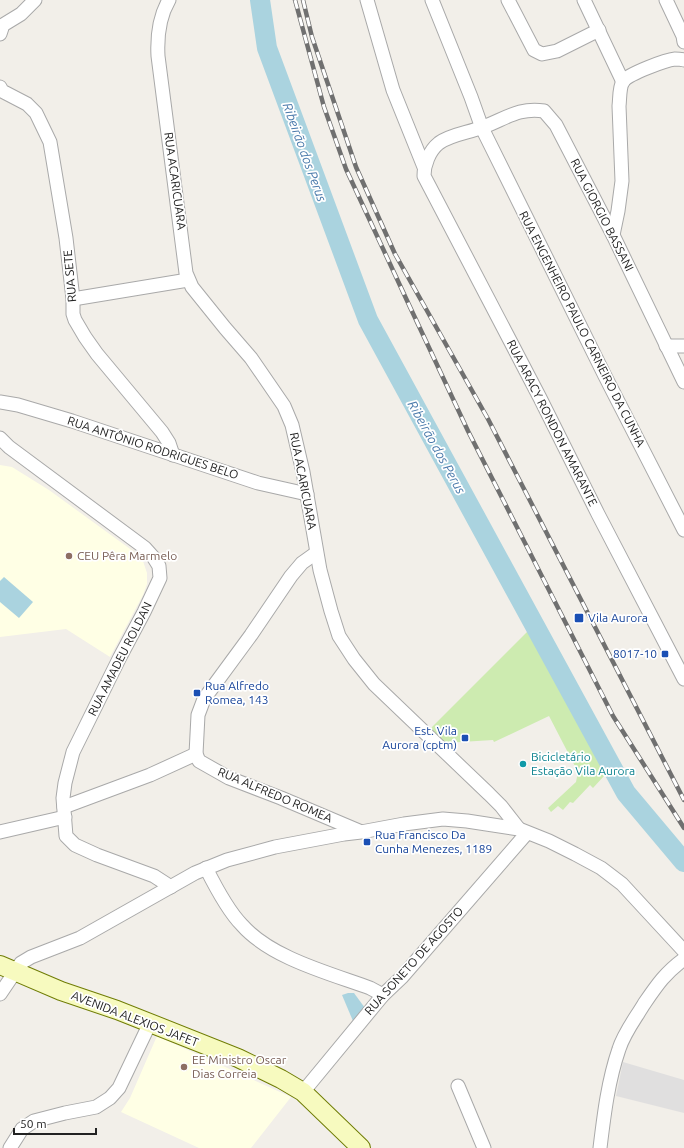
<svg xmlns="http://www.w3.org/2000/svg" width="684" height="1148" viewBox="0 0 684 1148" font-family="Ubuntu,sans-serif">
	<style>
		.residential { fill: #e0dfdf }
		.education { fill: #ffffe5 }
		.grass { fill: #cdebb0 }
		.water { fill: #aad3df }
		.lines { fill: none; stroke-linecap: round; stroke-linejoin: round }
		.river { stroke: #aad3df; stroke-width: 20 }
		.minor-casing { stroke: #a9a9a9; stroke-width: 15 }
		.secondary-casing { stroke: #707d05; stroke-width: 20 }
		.minor { stroke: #fff; stroke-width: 13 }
		.secondary { stroke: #f7fabf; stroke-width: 18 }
		.rail-casing { stroke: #707070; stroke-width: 4.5 }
		.rail { stroke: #fff; stroke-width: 3; stroke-dasharray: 9; stroke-linecap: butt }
		.education-dot { fill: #8d6e63; stroke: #fff; stroke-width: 1.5 }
		.transit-dot { fill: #1a4fb4; stroke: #fff; stroke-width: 1.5 }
		.culture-dot { fill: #0f9aa8; stroke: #fff; stroke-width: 1.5 }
		.labels { text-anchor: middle; stroke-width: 3.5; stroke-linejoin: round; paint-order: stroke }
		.street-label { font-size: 12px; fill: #222; stroke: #fff }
		.education-label { font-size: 12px; fill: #785e54; stroke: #fff; text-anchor: start }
		.transit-label { font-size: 12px; fill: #164399; stroke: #fff; text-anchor: start }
		.culture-label { font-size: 12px; fill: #0d838f; stroke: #fff; text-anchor: start }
		.water-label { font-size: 13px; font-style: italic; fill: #4a7aab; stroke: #fff }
	</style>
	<rect width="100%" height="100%" fill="#f2efe9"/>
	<!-- residential -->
	<path class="residential" d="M623,1062l61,18v33l-68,-17z"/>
	<!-- education -->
	<g class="education">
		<path d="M0,465l12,2 37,23 84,61 10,10 4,12v11l-4,11 -33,62 -44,-28 -66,8z"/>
		<path d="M157,1036l134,61 -40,51h-52l-78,-36 9,-14z"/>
	</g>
	<!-- grass -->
	<path class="grass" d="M533,626l72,143 -1,7 -11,12 -3,-3 -17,18 -3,-1 -7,8 -5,-4 -7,6 -3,-4 28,-26 2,-10 -29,-56 -55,26 -1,-2 -48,3 -15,-14z"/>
	<!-- water -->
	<g class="water">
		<path d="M4,577l29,25 -14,16 -19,-16v-21z"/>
		<path d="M348,993h6l11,15 -12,13 -11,-26z"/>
	</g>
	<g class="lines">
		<!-- river -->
		<path class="river" d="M260,0l7,48 101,272 258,473 58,69"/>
		<defs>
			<g id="minor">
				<path d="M169,0c-10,17 -12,37 -11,56l28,217 6,14 33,41 26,30 33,48 8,19 11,47 17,98 11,41 8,25 15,23 20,25 115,110 12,12 18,23"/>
				<path d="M367,0l26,90 31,77"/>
				<path d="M432,0l39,97 11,31 123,248 79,154"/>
				<path d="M508,0l26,50 8,4 15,-3 42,-21"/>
				<path d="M584,0l39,82"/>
				<path d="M666,0l17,36 1,6"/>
				<path d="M0,34l3,-9 18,-11 14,-14"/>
				<path d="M0,87l2,4 25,13 9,9 14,29 16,96 7,61v15l2,6 10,17 12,17 65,78 7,11 4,12"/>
				<path d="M613,235l5,-24 4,-30 -3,-75c1,-7 0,-18 4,-25 6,-7 42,-21 52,-22 3,0 6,0 9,1"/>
				<path d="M73,299l115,-19"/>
				<path d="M666,346h18"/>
				<path d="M684,382l-71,-147 -57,-110 -12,-14c-25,-4 -39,8 -61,16 -15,6 -31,7 -44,16 -10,8 -15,22 -15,33l116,222 58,116 86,165"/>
				<path d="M0,402l18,3 54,16 186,62 49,11"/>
				<path d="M0,438l9,9 136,101 9,10 5,8 1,12 -16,34 -24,45 -47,95 -8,31 -2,15 3,38 9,9 22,10 57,21 17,11"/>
				<path d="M316,553l-14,10 -11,13 -40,59 -47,64 -6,16 -2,39 3,7 30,17 52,20 78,33"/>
				<path d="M64,807l86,-32 46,-21"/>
				<path d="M0,832l65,-15"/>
				<path d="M206,868c9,18 22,43 36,57 29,33 87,48 128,63l13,7"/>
				<path d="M0,994l21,-31 10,-6 49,-19 115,-65 32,-13 48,-13 69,-13 17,-2 43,-8 39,-5 24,2 52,8 30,12 26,13 26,14 21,16 62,67"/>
				<path d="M458,1086l26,62"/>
				<path d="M303,1092l80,-97 19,-18 125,-144"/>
				<path d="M10,1148l12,-19 12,-8 31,-8 31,-6 14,-9 9,-10 31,-65"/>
				<path d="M600,1148c4,-33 8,-67 19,-99 5,-16 16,-30 25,-45 13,-19 21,-31 40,-45"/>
			</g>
			<path id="secondary" d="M0,965l61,26 56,19 121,48 43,21 22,13 58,56"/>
		</defs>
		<!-- minor casing -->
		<use href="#minor" class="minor-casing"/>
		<!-- secondary casing -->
		<use href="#secondary" class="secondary-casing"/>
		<!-- minor -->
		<use href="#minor" class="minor"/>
		<!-- secondary -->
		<use href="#secondary" class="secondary"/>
		<defs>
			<g id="rail">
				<path d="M295,0l29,107 22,62 64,138 58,124 145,285 71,112"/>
				<path d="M303,0l9,37 44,130 39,87 93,165 196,381"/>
			</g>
		</defs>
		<!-- rail casing -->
		<use href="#rail" class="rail-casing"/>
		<!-- rail -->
		<use href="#rail" class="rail"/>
	</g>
	<!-- markers -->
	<g class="education-dot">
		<circle cx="69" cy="556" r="4"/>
		<circle cx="184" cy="1067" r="4"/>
	</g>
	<g class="transit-dot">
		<rect x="574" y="613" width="10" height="10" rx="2"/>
		<rect x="661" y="650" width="8" height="8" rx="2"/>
		<rect x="193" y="689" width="8" height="8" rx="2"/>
		<rect x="461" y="734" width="8" height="8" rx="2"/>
		<rect x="363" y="838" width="8" height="8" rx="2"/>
	</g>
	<circle class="culture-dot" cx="523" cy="764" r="4"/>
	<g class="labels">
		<!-- street labels -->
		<g class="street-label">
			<text transform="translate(175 181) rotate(82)" y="4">RUA ACARICUARA</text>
			<text transform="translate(602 215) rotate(63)" y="4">RUA GIORGIO BASSANI</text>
			<text transform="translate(70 276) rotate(-95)" y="4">RUA SETE</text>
			<text transform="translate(582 329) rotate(63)" y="4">RUA ENGENHEIRO PAULO CARNEIRO DA CUNHA</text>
			<text transform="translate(552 423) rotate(63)" y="4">RUA ARACY RONDON AMARANTE</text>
			<text transform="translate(153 448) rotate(18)" y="4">RUA ANTÔNIO RODRIGUES BELO</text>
			<text transform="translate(303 481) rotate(79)" y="4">RUA ACARICUARA</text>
			<text transform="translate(120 659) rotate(-63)" y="4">RUA AMADEU ROLDAN</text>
			<text transform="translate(275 795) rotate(23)" y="4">RUA ALFREDO ROMEA</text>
			<text transform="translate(414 961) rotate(-48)" y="4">RUA SONETO DE AGOSTO</text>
			<text transform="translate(135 1019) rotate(21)" y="4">AVENIDA ALEXIOS JAFET</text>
		</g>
		<!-- education labels -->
		<g class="education-label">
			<text x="77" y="560">CEU Pêra Marmelo</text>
			<text x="192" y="1064">EE Ministro Oscar<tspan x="192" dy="14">Dias Correia</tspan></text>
		</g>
		<!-- transit labels -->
		<g class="transit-label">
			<text x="588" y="622">Vila Aurora</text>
			<text x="657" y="658" text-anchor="end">8017-10</text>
			<text x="205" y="690">Rua Alfredo<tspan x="205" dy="14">Romea, 143</tspan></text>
			<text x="457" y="735" text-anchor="end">Est. Vila<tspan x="457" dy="14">Aurora (cptm)</tspan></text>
			<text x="375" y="839">Rua Francisco Da<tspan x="375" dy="14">Cunha Menezes, 1189</tspan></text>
		</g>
		<!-- culture labels -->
		<g class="culture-label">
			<text x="531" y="761">Bicicletário<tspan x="531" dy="14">Estação Vila Aurora</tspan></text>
		</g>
		<!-- water labels -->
		<g class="water-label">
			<text transform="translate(305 152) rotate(70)" y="5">Ribeirão dos Perus</text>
			<text transform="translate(437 447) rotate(61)" y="5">Ribeirão dos Perus</text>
		</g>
	</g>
	<!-- scale -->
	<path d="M14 1128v6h82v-6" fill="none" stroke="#222222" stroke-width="2"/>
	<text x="20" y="1128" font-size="12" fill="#222222" stroke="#ffffff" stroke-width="3" paint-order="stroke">50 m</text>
</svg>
